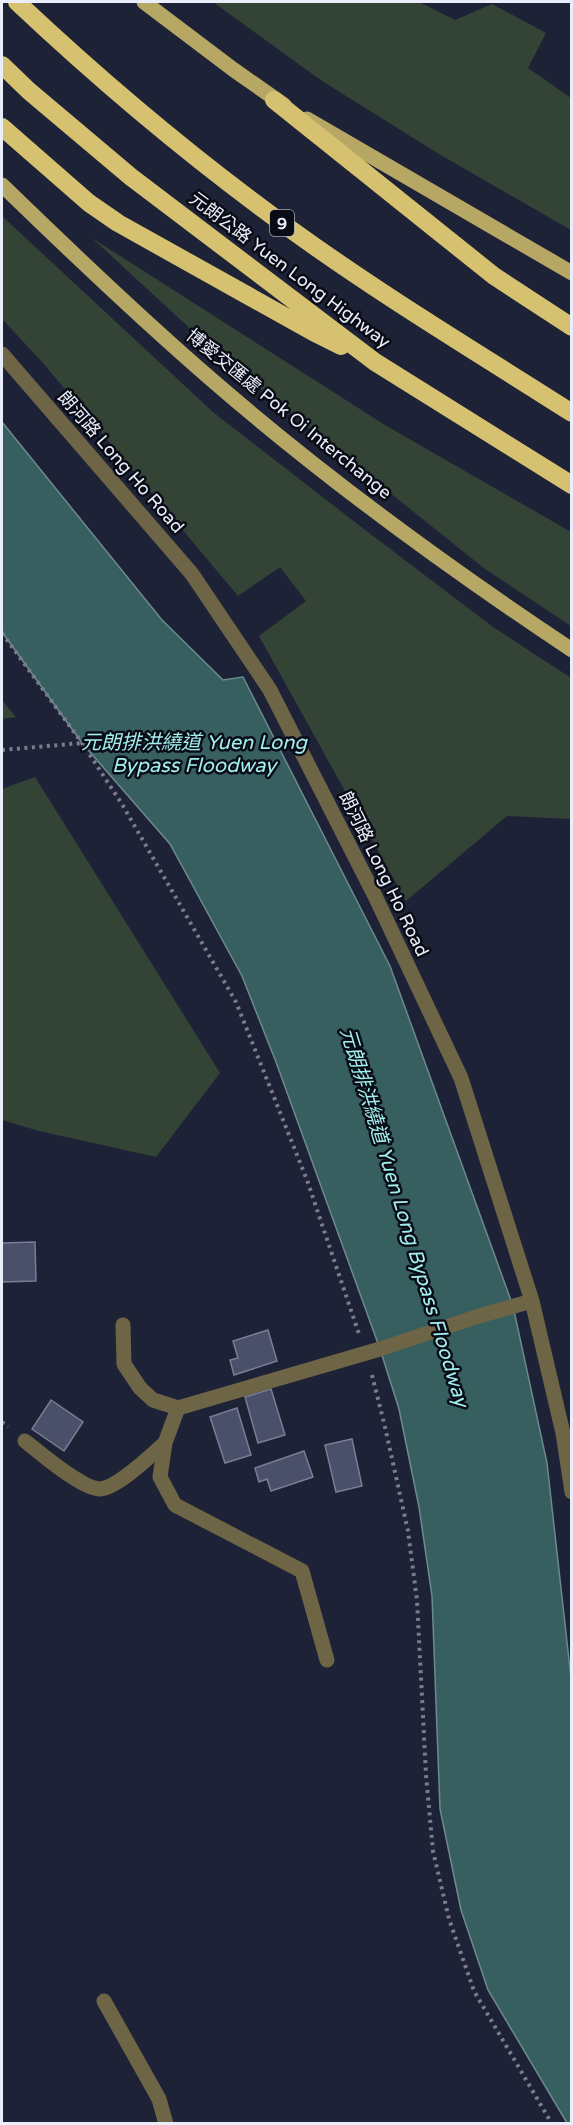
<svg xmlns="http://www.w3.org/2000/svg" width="573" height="2125" font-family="'Varela Round','Noto Sans TC',sans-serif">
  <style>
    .green { fill: #334437 }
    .water { fill: #375f60; stroke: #6d8a8e; stroke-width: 1.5 }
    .building { fill: #4a4f6a; stroke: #797e96; stroke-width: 1.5 }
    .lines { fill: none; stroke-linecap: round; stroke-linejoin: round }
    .path { stroke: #797d8e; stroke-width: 4; stroke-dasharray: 3 4.5; stroke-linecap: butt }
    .minor { stroke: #6d6546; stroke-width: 15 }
    .major { stroke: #b7a764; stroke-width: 15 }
    .highway { stroke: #d5c16f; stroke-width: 18 }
    .labels { text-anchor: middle; stroke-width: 5; stroke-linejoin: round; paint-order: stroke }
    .shield { fill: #0a0c15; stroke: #a7aab6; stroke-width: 1.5 }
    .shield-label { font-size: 16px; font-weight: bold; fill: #eaeefb }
    .street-label { font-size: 18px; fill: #eaeefb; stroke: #0a0c15 }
    .water-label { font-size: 20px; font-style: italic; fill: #a2eff0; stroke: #0a0c15 }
  </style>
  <rect width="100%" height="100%" fill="#1e2236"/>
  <path class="green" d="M213,2H419L455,20L492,4L546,33L528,68L571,98V230L439,154L322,81Z
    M2,216L214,413L360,526L493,627L571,678V819L507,816L406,901L259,636L306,601L280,567L238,596L43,363L2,319Z
    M92,238L385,425L571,532V626L485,569L223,359Z
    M2,700L16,717L2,719Z
    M35,777L220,1073L156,1157L39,1131L2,1120V789Z"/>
  <path class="water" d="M2,422L162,620L223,680L243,677L390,966L513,1306L547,1463L572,1687L571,2123H567L488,1990L461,1910L440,1809L432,1596L419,1507L399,1409L380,1349L276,1062L242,976L170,844L82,743L2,632Z"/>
  <path class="building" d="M35,1242L36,1281L2,1282V1243Z
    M268,1330L277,1361L234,1375L230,1360L238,1358L233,1341Z
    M271,1389L285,1435L258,1443L245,1397Z
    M51,1400L83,1422L64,1451L32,1429Z
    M237,1408L251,1455L225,1463L210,1417Z
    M352,1439L362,1486L336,1492L325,1445Z
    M304,1451L313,1477L271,1491L267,1479L259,1482L255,1468Z"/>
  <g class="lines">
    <path class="path" d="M2,633L82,743L122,804L236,1002L307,1180L359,1334
      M2,750L82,743
      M372,1375L385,1427L408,1531L417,1600L426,1775L433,1851L449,1919L474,1991L552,2124
      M2,1422L8,1427"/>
    <path class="minor" d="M2,354L192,574L270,690L375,896L461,1078L532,1301L563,1433L572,1492
      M123,1325L124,1364L140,1388L153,1400L178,1408
      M25,1441C40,1453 82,1489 100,1489C118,1488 151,1455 165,1443
      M327,1660L302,1571L175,1505L160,1477L165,1443L178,1408L380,1349L479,1316L532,1301
      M104,2001L159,2099L166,2124"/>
    <path class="major" d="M144,2L234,70L284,105
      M307,119L572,273
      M2,185C70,251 139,317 212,380C325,478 447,567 572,650"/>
    <path class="highway" d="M17,2C104,84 196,161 293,231C383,296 478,353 572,413
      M2,65L29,91L131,177L375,362L572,485
      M274,100L494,276L572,327
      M2,127L89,203L118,223L313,332L341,346"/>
  </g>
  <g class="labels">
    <rect class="shield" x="270" y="210" width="24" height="26" rx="4.5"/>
    <g class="shield-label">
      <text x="282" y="229">9</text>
    </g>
    <g class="street-label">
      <text transform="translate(290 270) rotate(37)" y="6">元朗公路 Yuen Long Highway</text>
      <text transform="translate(289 414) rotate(39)" y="6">博愛交匯處 Pok Oi Interchange</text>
      <text transform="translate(121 462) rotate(49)" y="6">朗河路 Long Ho Road</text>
      <text transform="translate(384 874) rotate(64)" y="6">朗河路 Long Ho Road</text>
    </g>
    <g class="water-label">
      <text x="194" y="749">元朗排洪繞道 Yuen Long<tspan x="194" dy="23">Bypass Floodway</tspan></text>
      <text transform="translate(405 1217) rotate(73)" y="7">元朗排洪繞道 Yuen Long Bypass Floodway</text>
    </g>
  </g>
  <rect width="573" height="2125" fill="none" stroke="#eaeefb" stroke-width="6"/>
</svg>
